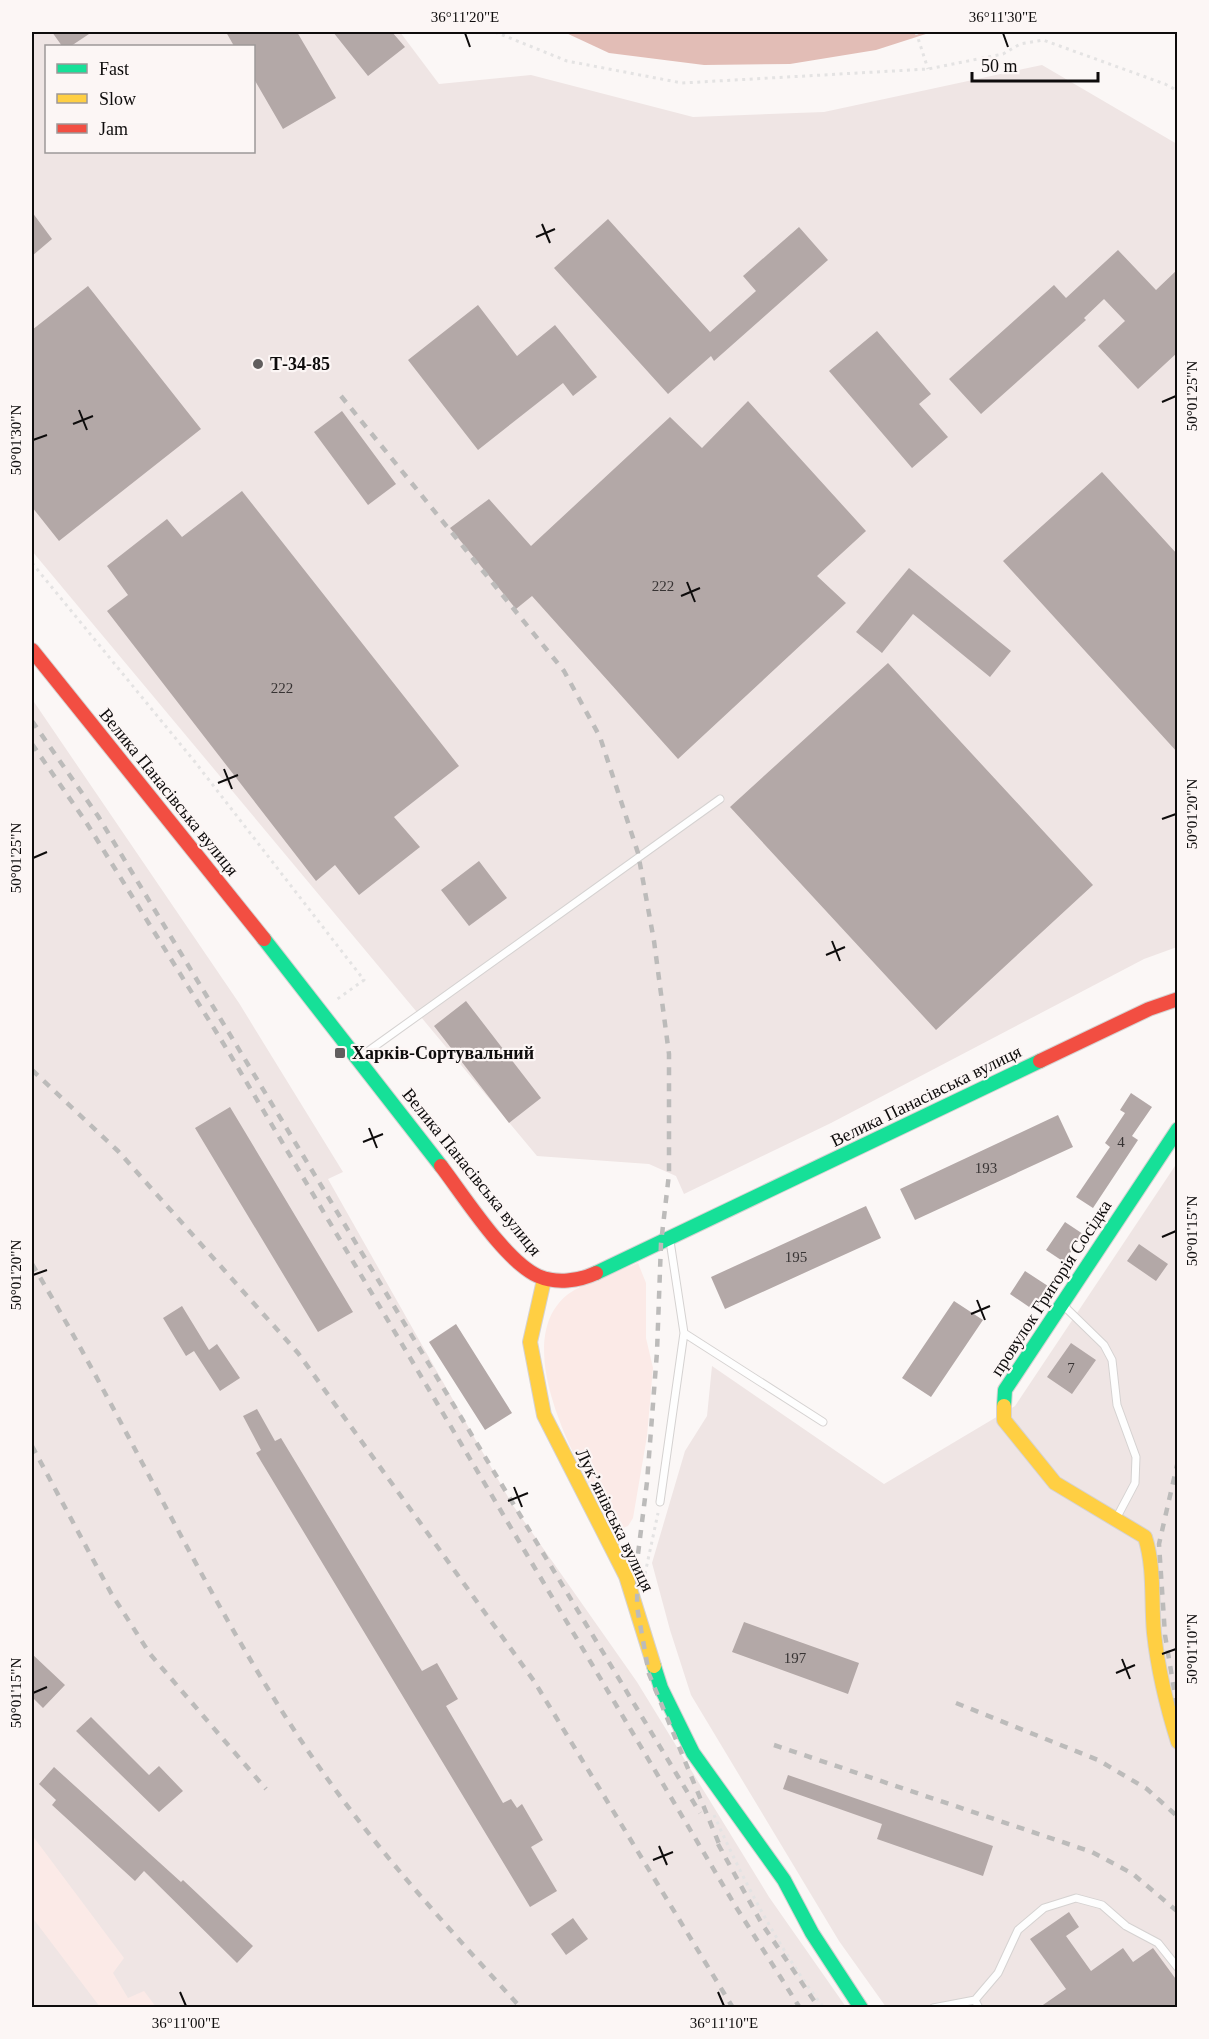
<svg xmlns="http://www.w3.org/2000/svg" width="1209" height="2039" font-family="Georgia,serif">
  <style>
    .built { fill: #efe5e4; fill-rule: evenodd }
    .green { fill: #fbeae7 }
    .water { fill: #e2bdb6 }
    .building { fill: #b3a8a7 }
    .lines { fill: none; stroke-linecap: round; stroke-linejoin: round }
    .lane-casing { stroke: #d5d2d1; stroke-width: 9 }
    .fast-casing { stroke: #d5d2d1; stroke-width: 16 }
    .slow-casing { stroke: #d5d2d1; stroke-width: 16 }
    .jam-casing { stroke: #d5d2d1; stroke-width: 16 }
    .path { stroke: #e4e3e3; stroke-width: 3; stroke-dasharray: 3 4.5; stroke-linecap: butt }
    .lane { stroke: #fefefe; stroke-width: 7 }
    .fast { stroke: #16e098; stroke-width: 14 }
    .slow { stroke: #ffcf43; stroke-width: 14 }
    .jam { stroke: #f24e42; stroke-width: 14 }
    .rail { stroke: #bcbbba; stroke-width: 4.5; stroke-dasharray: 8 8; stroke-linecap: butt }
    .ticks { fill: none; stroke: #0e0c0c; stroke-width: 2 }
    .poi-dot { fill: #615e5e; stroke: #fcf6f5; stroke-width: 2 }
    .labels { text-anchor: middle; stroke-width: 4.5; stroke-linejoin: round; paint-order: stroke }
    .number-label { font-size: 15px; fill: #373333 }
    .poi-label { font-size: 18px; font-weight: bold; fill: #0e0c0c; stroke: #fcf6f5; text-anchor: start }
    .street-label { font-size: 18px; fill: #0e0c0c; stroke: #fcf6f5 }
    .neatline { fill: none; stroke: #0e0c0c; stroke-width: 2 }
    .ticks-label { font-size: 15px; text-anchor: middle; fill: #0e0c0c }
  </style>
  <rect width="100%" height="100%" fill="#fbf7f6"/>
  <path class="built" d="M32,32H400L439,84L531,75L693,117L824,112L1042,65L1177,144V947L1144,959L831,1123L684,1194L676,1176L649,1164L537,1156L32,551ZM46,46H254V152H46Z
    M32,699L239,1003L343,1172L328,1179L512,1504L637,1682L769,1897L846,2007H32Z
    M1177,1163V2007H886L839,1941L691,1695L670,1630L652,1563L685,1451L707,1416L712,1366L884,1484L1015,1406Z"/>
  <path class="green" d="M638,1263L646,1283V1338L653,1368L647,1436L633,1518L628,1526L616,1531C585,1479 505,1346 567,1295C581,1284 619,1271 638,1263Z
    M32,1835L124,1958L113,1973L128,1998L144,1991L156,2007H100L32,1917Z"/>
  <path class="water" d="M564,32H932L876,50L790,64L704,65L609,53Z"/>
  <path class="building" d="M52,32H92L71,46H62Z
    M226,32H297L336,98L283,129L254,79V46H234Z
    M333,32H392L405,47L368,76Z
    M32,212L52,239L32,256Z
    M608,219L710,332L756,291L743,276L799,227L828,260L714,361L711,356L668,394L554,268Z
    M1118,250L1156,290L1178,269V352L1138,389L1098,346L1125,321L1104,299L1084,318L1086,320L981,414L949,379L1054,285L1066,298Z
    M88,286L201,429L59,541L32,507V330Z
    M478,305L517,356L555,325L597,377L573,396L563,383L478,450L408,360Z
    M877,331L931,394L919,404L948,437L912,468L829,371Z
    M748,401L866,531L817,576L846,603L678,759L532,596L516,609L450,528L489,499L531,546L670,417L702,448Z
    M342,411L396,484L368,505L314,432Z
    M1102,472L1178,555V753L1003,561Z
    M242,491L459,766L394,817L420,847L359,895L335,865L316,881L107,611L128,595L107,566L167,519L182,537Z
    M909,568L1011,651L990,677L913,614L882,653L856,632Z
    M888,663L1093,885L936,1030L730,807Z
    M479,861L507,898L469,926L441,890Z
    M466,1001L541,1098L509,1123L434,1026Z
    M1131,1093L1152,1107L1132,1136L1138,1140L1093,1208L1076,1197L1110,1147L1105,1143L1125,1113L1120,1110Z
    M230,1107L353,1312L318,1332L195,1128Z
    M1058,1115L1073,1147L915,1220L900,1189Z
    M866,1206L881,1238L725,1309L711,1277Z
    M1065,1222L1083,1234L1064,1262L1046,1250Z
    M1139,1244L1168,1264L1156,1281L1127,1261Z
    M1025,1271L1051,1288L1035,1311L1010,1294Z
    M954,1301L983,1320L931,1397L902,1378Z
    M182,1306L209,1350L217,1344L240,1378L220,1391L194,1351L186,1356L163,1318Z
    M456,1324L512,1413L485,1430L429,1342Z
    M1071,1343L1096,1360L1072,1394L1047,1377Z
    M257,1409L275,1441L281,1438L422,1671L437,1663L458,1699L446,1706L503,1803L511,1799L517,1808L522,1804L543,1840L531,1847L557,1891L530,1907L256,1453L261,1450L243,1416Z
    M744,1622L859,1663L848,1694L732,1652Z
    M32,1654L65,1685L43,1708L32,1697Z
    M91,1717L149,1775L159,1766L183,1791L159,1812L76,1731Z
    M54,1767L181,1882L183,1880L253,1946L237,1963L144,1871L135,1881L52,1805L56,1800L39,1784Z
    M788,1775L993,1846L983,1876L877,1839L882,1824L783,1789Z
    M1069,1912L1079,1927L1066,1936L1091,1971L1123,1948L1133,1962L1153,1948L1178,1982V2007H1040L1066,1989L1030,1939Z
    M573,1918L588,1939L566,1955L551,1934Z"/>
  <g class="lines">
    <g class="lane-casing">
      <path id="lane" d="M360,1057L720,799
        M670,1241L684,1333L823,1422
        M1064,1306L1104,1345L1112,1360L1117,1405L1136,1457L1135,1483L1117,1517
        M660,1502L684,1333
        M975,2000L998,1973L1018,1930L1044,1908L1076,1898L1102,1905L1126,1926L1158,1943L1178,1968
        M933,2008L975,2000L979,2008"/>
    </g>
    <g class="fast-casing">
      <path id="fast" d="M264,939L441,1166
        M596,1273L1040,1061
        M1004,1406L1005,1390L1178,1129
        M654,1666L661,1688L693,1753L784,1880L812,1933L861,2008"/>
    </g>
    <g class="slow-casing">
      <path id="slow" d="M544,1280L530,1342L544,1415L626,1576L654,1666
        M1004,1406V1420L1055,1483L1145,1537C1155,1569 1151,1601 1154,1633C1158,1670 1167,1707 1178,1742"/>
    </g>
    <g class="jam-casing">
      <path id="jam" d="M32,650L264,939
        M1040,1061L1149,1009L1178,999
        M441,1166C464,1196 505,1261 538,1276C556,1284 579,1281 596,1273"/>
    </g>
    <path class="path" d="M495,32L567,61L682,83L928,69L1003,54L1020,44L1043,40L1165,84L1178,91
      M916,32L928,69
      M32,563L195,762L364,980L336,1000
      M645,1574L658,1513
      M714,1815C742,1878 781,1953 824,2008"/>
    <use href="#lane" class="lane"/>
    <use href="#fast" class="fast"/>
    <use href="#slow" class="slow"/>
    <use href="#jam" class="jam"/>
    <path class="rail" d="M341,396L564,671L600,737L638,853L654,941L669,1054V1174L661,1243L657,1352L647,1482L638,1554L637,1607L649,1674L722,1851
      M32,721L98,816L700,1813
      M32,744L86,822L228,1051L736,1907L800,2008
      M32,1070L118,1151L298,1353L534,1681L733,2008
      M32,1264C131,1428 208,1607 317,1764C378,1852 450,1930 521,2008
      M32,1446L111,1593L150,1654L266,1789
      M1178,1461L1159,1544L1165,1635L1178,1713
      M956,1703L1098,1760L1147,1789L1178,1817
      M774,1745L1092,1852L1133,1874L1178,1912
      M718,1844L762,1924L819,2008"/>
  </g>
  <path class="ticks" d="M465,33L470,47M1003,33L1008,47M542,224L550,243M536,237L555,229M1162,402L1176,396M79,410L87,430M73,424L93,416M33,440L47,435M687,582L695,602M681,596L700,588M224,769L232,789M218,783L238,775M1162,819L1176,814M33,858L47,852M832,941L840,961M826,955L845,947M369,1128L377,1148M363,1142L383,1134M1162,1237L1176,1231M33,1275L47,1270M977,1300L985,1320M971,1314L990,1306M514,1487L522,1507M508,1501L528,1493M1162,1654L1176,1649M1122,1659L1130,1679M1116,1673L1135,1665M33,1693L47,1687M659,1846L667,1865M653,1860L673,1852M180,1992L186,2006M718,1992L724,2006"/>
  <g class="poi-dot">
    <circle cx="258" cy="364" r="6"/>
    <rect x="334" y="1047" width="12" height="12" rx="3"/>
  </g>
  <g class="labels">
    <g class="number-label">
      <text x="663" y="591">222</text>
      <text x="282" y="693">222</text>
      <text x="1121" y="1147">4</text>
      <text x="986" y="1173">193</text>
      <text x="796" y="1262">195</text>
      <text x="1071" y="1373">7</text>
      <text x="795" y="1663">197</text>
    </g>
    <g class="poi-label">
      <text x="270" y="370">Т-34-85</text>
      <text x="352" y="1059">Харків-Сортувальний</text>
    </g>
    <g class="street-label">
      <text transform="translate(169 792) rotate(51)" y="6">Велика Панасівська вулиця</text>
      <text transform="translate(926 1096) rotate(-26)" y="6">Велика Панасівська вулиця</text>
      <text transform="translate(472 1172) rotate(51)" y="6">Велика Панасівська вулиця</text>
      <text transform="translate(1051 1288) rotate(-57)" y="6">провулок Григорія Сосідка</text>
      <text transform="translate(615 1520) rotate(64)" y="6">Лук’янівська вулиця</text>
    </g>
  </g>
  <rect width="1209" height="2039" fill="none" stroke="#fcf6f5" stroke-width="66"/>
  <rect x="45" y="45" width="210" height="108" fill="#fcf6f5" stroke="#9d9898" stroke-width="1.5"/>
  <rect x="57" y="64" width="30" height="9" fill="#16e098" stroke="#9d9898" stroke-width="1.5"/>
  <text x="99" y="75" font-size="18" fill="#0e0c0c">Fast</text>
  <rect x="57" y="94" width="30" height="9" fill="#ffcf43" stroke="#9d9898" stroke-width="1.5"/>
  <text x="99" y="105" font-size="18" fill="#0e0c0c">Slow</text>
  <rect x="57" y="124" width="30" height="9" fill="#f24e42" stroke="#9d9898" stroke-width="1.5"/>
  <text x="99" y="135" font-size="18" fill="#0e0c0c">Jam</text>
  <path d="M972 72v9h126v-9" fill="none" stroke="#0e0c0c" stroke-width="3"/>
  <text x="981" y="72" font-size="18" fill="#0e0c0c" stroke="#fcf6f5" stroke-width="4.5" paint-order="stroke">50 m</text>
  <rect x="33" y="33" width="1143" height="1973" class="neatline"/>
  <g class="ticks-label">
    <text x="465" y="22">36°11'20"E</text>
    <text x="1003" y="22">36°11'30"E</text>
    <text transform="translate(1192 396) rotate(-90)" y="5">50°01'25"N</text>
    <text transform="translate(16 440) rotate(-90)" y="5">50°01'30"N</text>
    <text transform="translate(1192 814) rotate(-90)" y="5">50°01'20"N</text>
    <text transform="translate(16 858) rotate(-90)" y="5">50°01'25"N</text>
    <text transform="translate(1192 1231) rotate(-90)" y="5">50°01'15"N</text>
    <text transform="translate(16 1275) rotate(-90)" y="5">50°01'20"N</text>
    <text transform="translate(1192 1649) rotate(-90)" y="5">50°01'10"N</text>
    <text transform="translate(16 1693) rotate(-90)" y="5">50°01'15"N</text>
    <text x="186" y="2028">36°11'00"E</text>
    <text x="724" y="2028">36°11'10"E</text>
  </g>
</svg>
